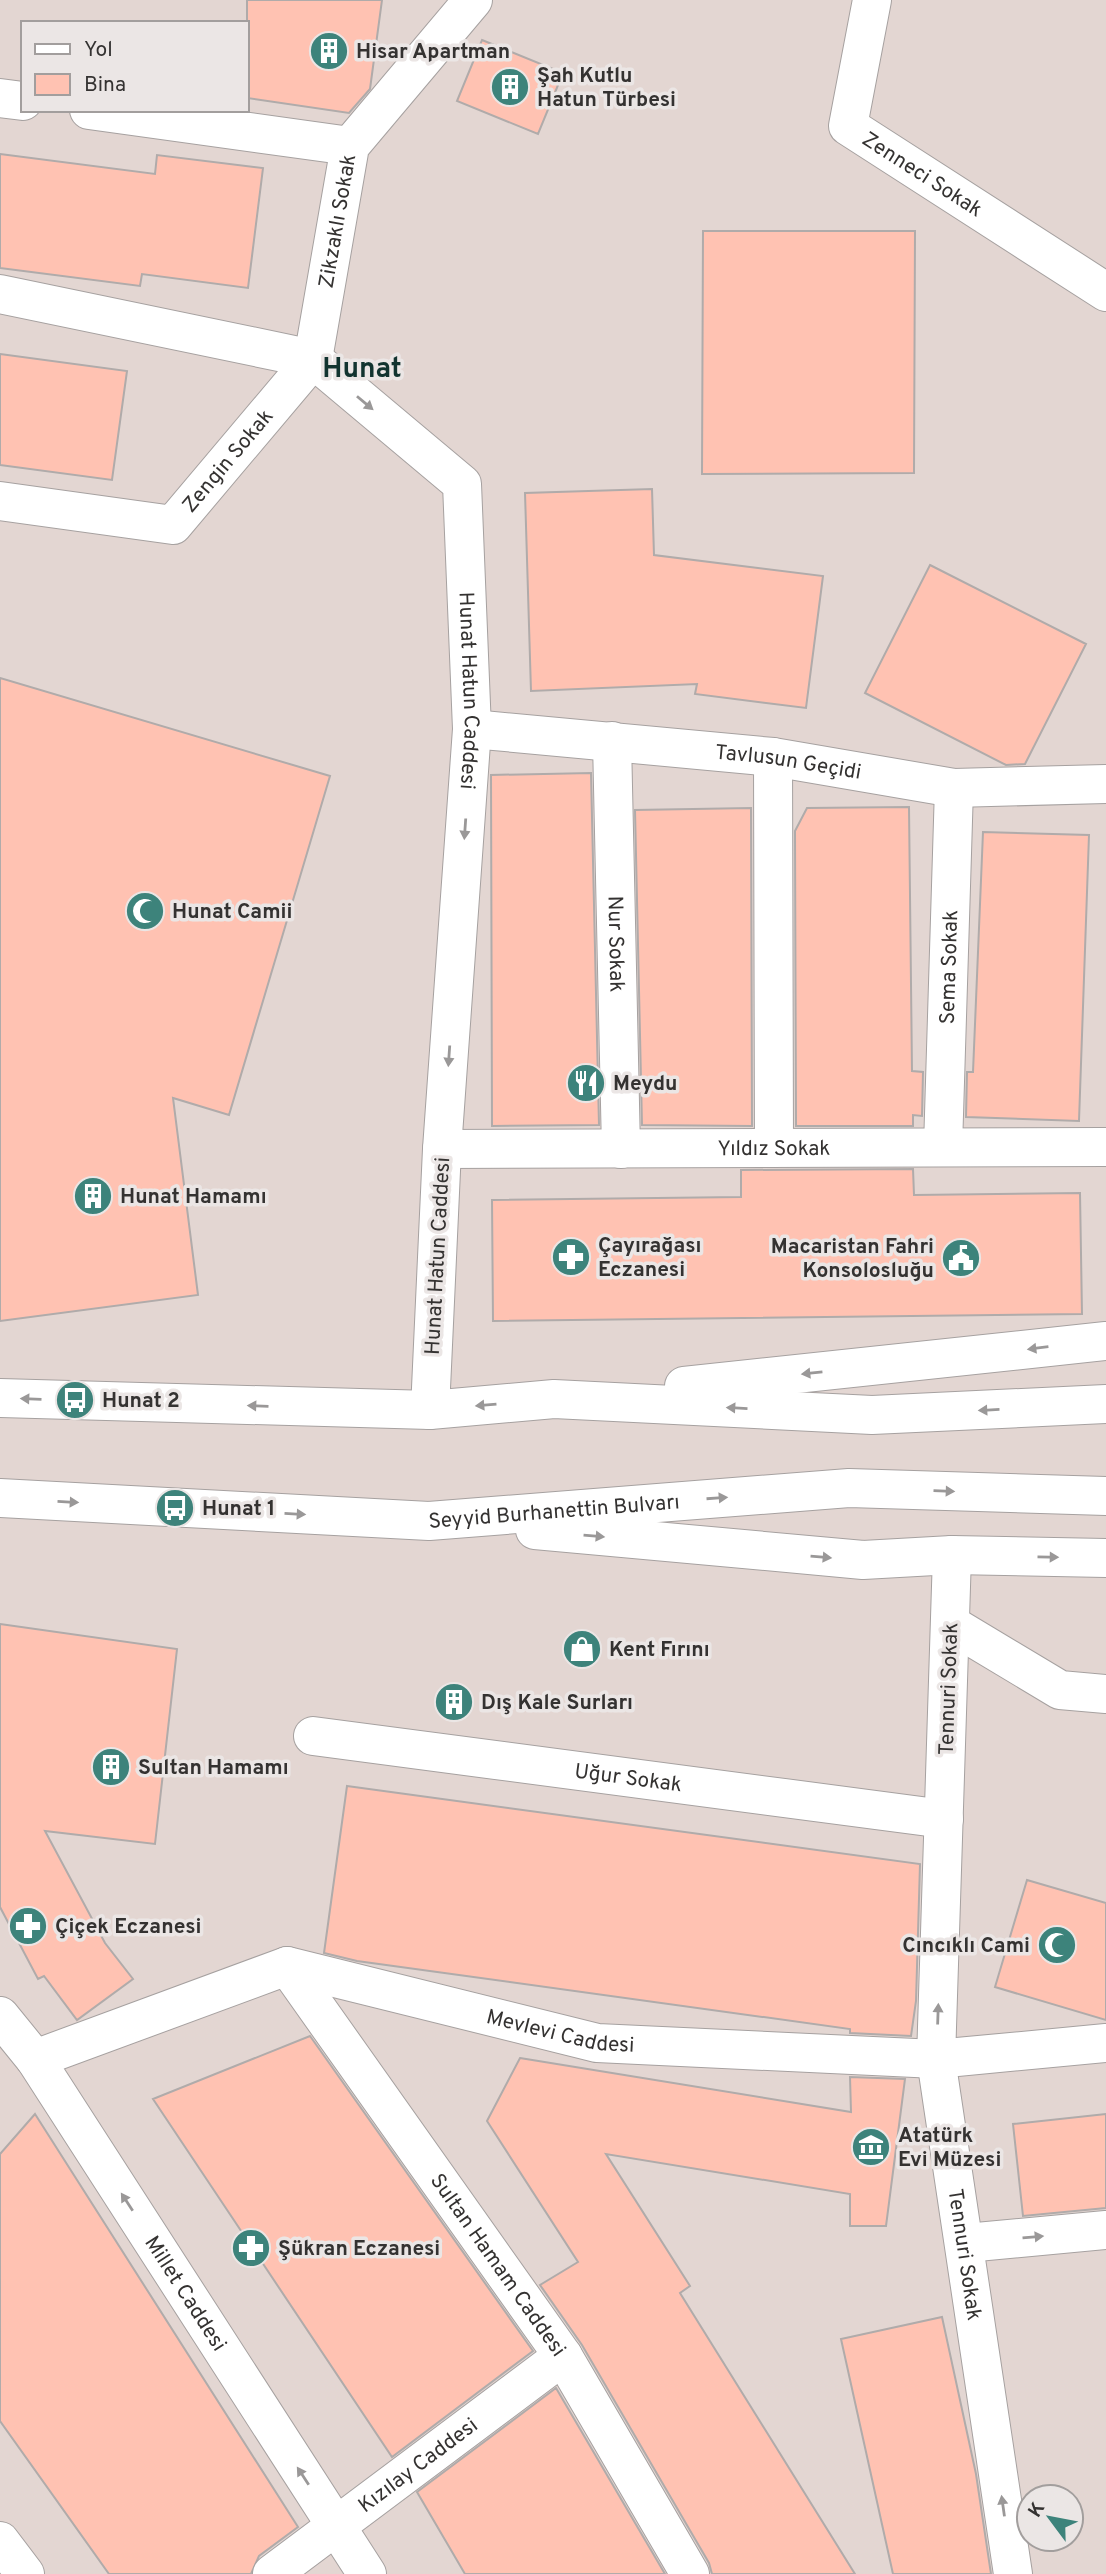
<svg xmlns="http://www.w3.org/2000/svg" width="1106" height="2574" font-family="Overpass,sans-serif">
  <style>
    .built { fill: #e3d6d2; fill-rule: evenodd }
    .building { fill: #ffc2b2; stroke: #b0abaa; stroke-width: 2 }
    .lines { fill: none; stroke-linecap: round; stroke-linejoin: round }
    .minor-casing { stroke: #a6a1a0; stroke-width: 40 }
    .primary-casing { stroke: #a6a1a0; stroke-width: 40 }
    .minor { stroke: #fff; stroke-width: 38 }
    .primary { stroke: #fff; stroke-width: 38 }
    .oneway { fill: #9a9898 }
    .labels { text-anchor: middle; stroke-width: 7; stroke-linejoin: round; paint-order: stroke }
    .poi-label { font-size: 21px; font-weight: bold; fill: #343231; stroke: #ebe6e5; text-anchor: start }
    .street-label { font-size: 21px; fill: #343231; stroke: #ebe6e5 }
    .district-label { font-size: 28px; font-weight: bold; fill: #123430; stroke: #ebe6e5 }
  </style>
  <rect width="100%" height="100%" fill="#ebe6e5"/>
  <path class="built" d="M0,0H1106V2574H0ZM23,23H247V110H23ZM1029,2497H1071V2539H1029Z"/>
  <path class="building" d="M247,0H382L370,89L349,113L247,98Z
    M482,40L563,73L538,134L457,101Z
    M0,154L155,174L157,155L263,168L248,288L142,274L140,286L0,268Z
    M703,231H915L914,473L702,474Z
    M0,354L127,371L112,480L0,465Z
    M652,489L654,555L823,576L806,708L695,694L697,684L531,691L525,493Z
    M930,565L1086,644L1025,764L1006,765L865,693Z
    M0,678L330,776L229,1115L173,1098L198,1295L0,1321Z
    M591,773L599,1125L492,1126L491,775Z
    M909,807L912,1071L923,1072L922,1116L913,1115V1126H796L795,831L807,808Z
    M751,808L752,1126L642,1125L635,810Z
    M983,832L1089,835L1079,1121L966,1117L967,1072H973Z
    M913,1169L914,1195L1080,1193L1082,1314L493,1321L492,1200L741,1197V1170Z
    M0,1624L177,1649L155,1844L45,1831L105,1943L133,1979L77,2020L44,1976L38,1979L0,1907Z
    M347,1786L920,1864L916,2001L911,2036L850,2033V2029L357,1961L324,1953Z
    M1027,1880L1106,1903V2020L995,1987Z
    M310,2036L533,2351L392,2457L153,2099Z
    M520,2058L851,2112L850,2077L905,2079L886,2226H850V2194L606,2154L690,2286L680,2293L855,2574H712L709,2563L582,2345L540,2285L578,2262L487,2121Z
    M35,2114L298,2527L259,2556L251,2574H109L0,2421V2154Z
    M1106,2114V2208L1023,2216L1013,2124Z
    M942,2317L976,2474L991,2574H893L841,2339Z
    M556,2388L665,2574H465L417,2492Z"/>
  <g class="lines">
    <g class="minor-casing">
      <g id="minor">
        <path id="s1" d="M872,0L848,126L1106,292"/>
        <path d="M0,98L23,101"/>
        <path d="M89,110L350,146"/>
        <path id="s2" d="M0,294L313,359L462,484L472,729L442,1149L430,1410"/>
        <path id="s3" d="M313,359L350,146L473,0"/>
        <path id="s4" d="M0,501L173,525L313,359"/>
        <path id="s5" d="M472,729L773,757L954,788L1106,784"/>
        <path id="s6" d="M612,741L621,1149"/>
        <path d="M773,757L774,1148"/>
        <path id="s7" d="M943,1147L954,788"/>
        <path id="s8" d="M442,1149L1106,1147"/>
        <path id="s9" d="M952,1555L936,2059L1013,2574"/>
        <path d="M950,1624L1060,1690L1106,1694"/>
        <path id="s10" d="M313,1736L944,1819"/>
        <path id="s11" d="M287,1966L563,2356L690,2574"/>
        <path id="s12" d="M0,2016L35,2059L367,2574"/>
        <path id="s13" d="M35,2059L287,1966L597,2043L936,2059L1106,2043"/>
        <path d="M966,2243L1106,2230"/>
        <path d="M0,2541L25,2574"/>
        <path id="s14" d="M272,2574L563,2356"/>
      </g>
    </g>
    <g class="primary-casing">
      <g id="primary">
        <path d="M684,1386L1106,1341"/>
        <path d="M0,1398L430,1410L554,1399L872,1415L1106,1404"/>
        <path id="s15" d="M0,1498L429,1521L849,1488L1106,1496"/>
        <path d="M535,1530L863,1560L952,1555L1106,1558"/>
      </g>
    </g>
    <use href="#minor" class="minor"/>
    <use href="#primary" class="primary"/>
  </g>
  <defs><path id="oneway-solid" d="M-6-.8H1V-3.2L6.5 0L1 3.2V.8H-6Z" transform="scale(1.75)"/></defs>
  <g class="oneway">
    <use href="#oneway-solid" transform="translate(365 403) rotate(40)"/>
    <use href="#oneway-solid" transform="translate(465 829) rotate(94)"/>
    <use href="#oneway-solid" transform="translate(449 1056) rotate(94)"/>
    <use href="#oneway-solid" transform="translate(1038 1348) rotate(173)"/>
    <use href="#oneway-solid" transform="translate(812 1373) rotate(174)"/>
    <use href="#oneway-solid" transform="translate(31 1399) rotate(-178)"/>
    <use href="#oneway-solid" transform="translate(486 1405) rotate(175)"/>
    <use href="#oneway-solid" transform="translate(258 1406) rotate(-178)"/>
    <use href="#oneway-solid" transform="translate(737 1408) rotate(-177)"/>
    <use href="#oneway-solid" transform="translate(989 1410) rotate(177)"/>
    <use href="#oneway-solid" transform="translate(944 1491) rotate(2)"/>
    <use href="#oneway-solid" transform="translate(717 1498) rotate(-4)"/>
    <use href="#oneway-solid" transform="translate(68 1502) rotate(3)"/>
    <use href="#oneway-solid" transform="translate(295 1514) rotate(3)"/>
    <use href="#oneway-solid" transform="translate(594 1536) rotate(5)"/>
    <use href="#oneway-solid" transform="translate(821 1557) rotate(5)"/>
    <use href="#oneway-solid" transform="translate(1048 1557) rotate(1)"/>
    <use href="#oneway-solid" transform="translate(938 2014) rotate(-88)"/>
    <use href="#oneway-solid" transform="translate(127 2202) rotate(-123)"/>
    <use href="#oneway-solid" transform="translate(1033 2237) rotate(-5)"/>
    <use href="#oneway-solid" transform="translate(303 2476) rotate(-123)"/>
    <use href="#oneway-solid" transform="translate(1003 2506) rotate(-98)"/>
  </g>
  <defs>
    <g id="building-disc" transform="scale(2.0125)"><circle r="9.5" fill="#3d837b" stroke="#ebe6e5"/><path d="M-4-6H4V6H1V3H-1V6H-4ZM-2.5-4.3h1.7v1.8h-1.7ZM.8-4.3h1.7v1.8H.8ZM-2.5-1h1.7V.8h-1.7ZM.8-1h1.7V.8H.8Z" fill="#fff"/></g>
    <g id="mosque-disc" transform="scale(2.0125)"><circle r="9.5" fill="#3d837b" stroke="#ebe6e5"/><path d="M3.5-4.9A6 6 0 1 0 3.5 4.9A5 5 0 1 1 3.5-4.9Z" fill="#fff"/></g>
    <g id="restaurant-disc" transform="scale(2.0125)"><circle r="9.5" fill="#3d837b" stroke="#ebe6e5"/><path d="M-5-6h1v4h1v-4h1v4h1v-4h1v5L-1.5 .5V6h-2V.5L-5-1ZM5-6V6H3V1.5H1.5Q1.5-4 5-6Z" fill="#fff"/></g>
    <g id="pharmacy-disc" transform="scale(2.0125)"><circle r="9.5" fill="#3d837b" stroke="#ebe6e5"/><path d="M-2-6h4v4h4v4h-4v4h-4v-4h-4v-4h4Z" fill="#fff"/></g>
    <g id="civic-disc" transform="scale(2.0125)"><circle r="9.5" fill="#3d837b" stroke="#ebe6e5"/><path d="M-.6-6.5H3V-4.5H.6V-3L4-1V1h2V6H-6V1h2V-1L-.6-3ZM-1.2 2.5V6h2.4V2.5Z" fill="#fff"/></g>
    <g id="bus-disc" transform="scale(2.0125)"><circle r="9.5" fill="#3d837b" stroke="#ebe6e5"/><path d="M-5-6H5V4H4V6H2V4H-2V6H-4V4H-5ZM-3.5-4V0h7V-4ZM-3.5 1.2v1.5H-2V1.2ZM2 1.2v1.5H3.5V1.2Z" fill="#fff"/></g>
    <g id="shop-disc" transform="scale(2.0125)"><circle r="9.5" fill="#3d837b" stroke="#ebe6e5"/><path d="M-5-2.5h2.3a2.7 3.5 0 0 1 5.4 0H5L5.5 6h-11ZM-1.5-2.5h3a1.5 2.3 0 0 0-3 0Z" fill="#fff"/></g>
    <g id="museum-disc" transform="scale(2.0125)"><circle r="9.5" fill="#3d837b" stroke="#ebe6e5"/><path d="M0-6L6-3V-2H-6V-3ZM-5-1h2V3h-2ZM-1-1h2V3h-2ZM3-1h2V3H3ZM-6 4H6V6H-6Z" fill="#fff"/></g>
  </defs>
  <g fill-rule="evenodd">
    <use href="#building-disc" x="329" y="51"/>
    <use href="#building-disc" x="510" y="87"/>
    <use href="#mosque-disc" x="145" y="911"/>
    <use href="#restaurant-disc" x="586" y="1083"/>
    <use href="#building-disc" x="93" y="1196"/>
    <use href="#pharmacy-disc" x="571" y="1257"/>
    <use href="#civic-disc" x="961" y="1258"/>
    <use href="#bus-disc" x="75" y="1400"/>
    <use href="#bus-disc" x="175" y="1508"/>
    <use href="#shop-disc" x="582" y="1649"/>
    <use href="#building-disc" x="454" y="1702"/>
    <use href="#building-disc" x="111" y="1767"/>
    <use href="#pharmacy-disc" x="28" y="1926"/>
    <use href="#mosque-disc" x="1057" y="1945"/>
    <use href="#museum-disc" x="871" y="2147"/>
    <use href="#pharmacy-disc" x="251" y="2248"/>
  </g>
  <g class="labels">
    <g class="poi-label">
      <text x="356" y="58">Hisar Apartman</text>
      <text x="537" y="82">Şah Kutlu<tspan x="537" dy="24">Hatun Türbesi</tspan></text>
      <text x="172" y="918">Hunat Camii</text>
      <text x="613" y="1090">Meydu</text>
      <text x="120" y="1203">Hunat Hamamı</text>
      <text x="598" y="1252">Çayırağası<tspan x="598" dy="24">Eczanesi</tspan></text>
      <text x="934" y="1253" text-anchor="end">Macaristan Fahri<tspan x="934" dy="24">Konsolosluğu</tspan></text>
      <text x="102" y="1407">Hunat 2</text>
      <text x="202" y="1515">Hunat 1</text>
      <text x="609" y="1656">Kent Fırını</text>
      <text x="481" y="1709">Dış Kale Surları</text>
      <text x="138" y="1774">Sultan Hamamı</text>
      <text x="55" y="1933">Çiçek Eczanesi</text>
      <text x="1030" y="1952" text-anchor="end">Cıncıklı Cami</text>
      <text x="898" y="2142">Atatürk<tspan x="898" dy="24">Evi Müzesi</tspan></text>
      <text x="278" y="2255">Şükran Eczanesi</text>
    </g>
    <g class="street-label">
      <text dy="7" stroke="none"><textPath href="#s1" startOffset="217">Zenneci Sokak</textPath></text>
      <text dy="7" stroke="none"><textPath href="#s3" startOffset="140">Zikzaklı Sokak</textPath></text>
      <text dy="7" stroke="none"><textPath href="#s4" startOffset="259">Zengin Sokak</textPath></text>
      <text dy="7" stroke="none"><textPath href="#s2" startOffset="721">Hunat Hatun Caddesi</textPath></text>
      <text dy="7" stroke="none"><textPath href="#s5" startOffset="318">Tavlusun Geçidi</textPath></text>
      <text dy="7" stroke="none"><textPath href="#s6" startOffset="203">Nur Sokak</textPath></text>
      <text dy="7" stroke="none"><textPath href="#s7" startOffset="180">Sema Sokak</textPath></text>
      <text dy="7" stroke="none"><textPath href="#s8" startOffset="332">Yıldız Sokak</textPath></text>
      <text transform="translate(437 1256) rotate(-87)" y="7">Hunat Hatun Caddesi</text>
      <text dy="7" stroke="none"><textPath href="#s15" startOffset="555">Seyyid Burhanettin Bulvarı</textPath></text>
      <text transform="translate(948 1689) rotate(-88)" y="7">Tennuri Sokak</text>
      <text dy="7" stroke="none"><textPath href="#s10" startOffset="318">Uğur Sokak</textPath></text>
      <text dy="7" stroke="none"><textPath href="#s13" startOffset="550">Mevlevi Caddesi</textPath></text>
      <text dy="7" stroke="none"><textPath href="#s9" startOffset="702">Tennuri Sokak</textPath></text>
      <text dy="7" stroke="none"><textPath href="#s11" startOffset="366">Sultan Hamam Caddesi</textPath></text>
      <text dy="7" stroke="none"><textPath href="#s12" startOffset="334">Millet Caddesi</textPath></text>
      <text dy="7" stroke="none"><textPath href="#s14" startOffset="182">Kızılay Caddesi</textPath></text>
    </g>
    <g class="district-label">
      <text x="362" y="377">Hunat</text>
    </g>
  </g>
  <rect x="21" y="21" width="228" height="91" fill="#ebe6e5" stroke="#a29e9d" stroke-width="2"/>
  <rect x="35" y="44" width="35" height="10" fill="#ffffff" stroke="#a29e9d" stroke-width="2"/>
  <text x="84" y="56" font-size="21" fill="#343231">Yol</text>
  <rect x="35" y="74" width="35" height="21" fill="#ffc2b2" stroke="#a29e9d" stroke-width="2"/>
  <text x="84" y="91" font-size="21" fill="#343231">Bina</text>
  <g transform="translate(1050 2518) rotate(302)"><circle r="33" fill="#ebe6e5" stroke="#a29e9d" stroke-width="2"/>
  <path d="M0-5L12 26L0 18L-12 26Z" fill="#3d837b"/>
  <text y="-10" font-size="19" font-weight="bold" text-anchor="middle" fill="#343231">K</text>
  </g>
</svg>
